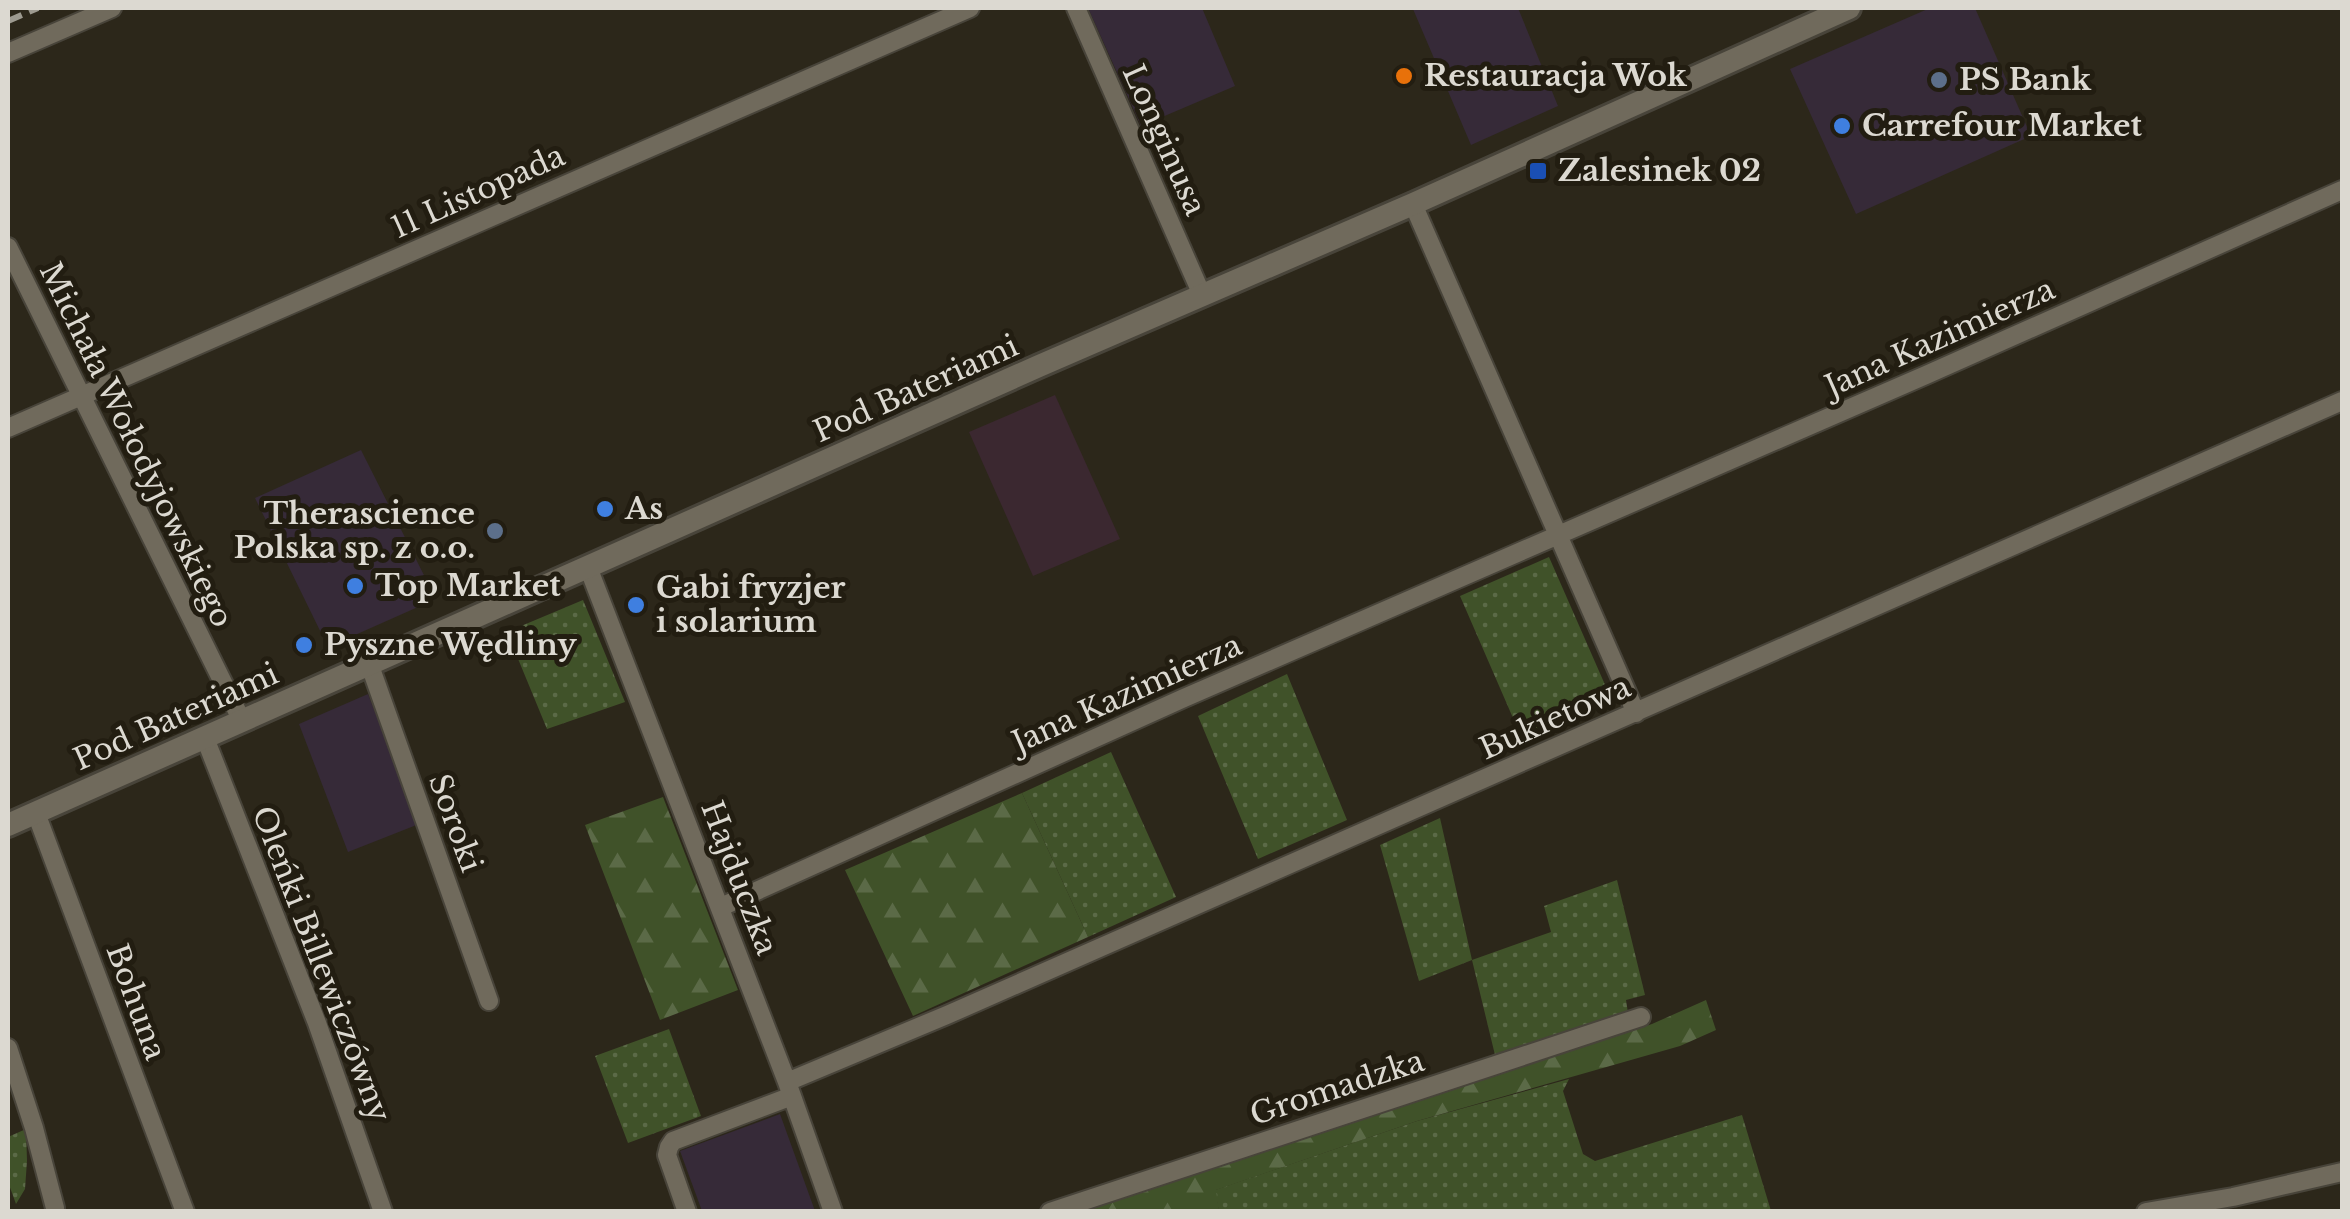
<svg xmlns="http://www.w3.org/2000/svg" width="2350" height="1219" font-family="'Libre Baskerville',serif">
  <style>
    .commercial { fill: #362a38 }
    .education { fill: #3b2830 }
    .grass { fill: url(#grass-dots) }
    .forest { fill: url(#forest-firs) }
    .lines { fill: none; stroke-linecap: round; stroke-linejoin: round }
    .minor-casing { stroke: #48443a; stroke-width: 22 }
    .tertiary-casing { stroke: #48443a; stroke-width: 28 }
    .minor { stroke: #706a5c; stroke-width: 18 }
    .tertiary { stroke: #706a5c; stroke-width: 22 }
    .rail { stroke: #9d9a90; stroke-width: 6; stroke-dasharray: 15 8; stroke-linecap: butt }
    .food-dot { fill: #e8710a; stroke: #221d11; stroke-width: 4 }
    .service-dot { fill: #5c6f8a; stroke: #221d11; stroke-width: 4 }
    .shop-dot { fill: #3f7fe0; stroke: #221d11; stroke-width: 4 }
    .transit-dot { fill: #1a4fb4; stroke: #221d11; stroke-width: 4 }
    .labels { text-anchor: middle; stroke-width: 10; stroke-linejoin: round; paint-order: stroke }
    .poi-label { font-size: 30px; font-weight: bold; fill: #dcd9d1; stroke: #221d11; text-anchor: start }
    .street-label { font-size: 30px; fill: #dcd9d1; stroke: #221d11 }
  </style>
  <defs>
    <pattern id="grass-dots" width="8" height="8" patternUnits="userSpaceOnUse" patternTransform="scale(2.5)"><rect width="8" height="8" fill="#405229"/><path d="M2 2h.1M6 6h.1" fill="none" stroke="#5b6a47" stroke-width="1.8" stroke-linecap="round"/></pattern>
    <pattern id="forest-firs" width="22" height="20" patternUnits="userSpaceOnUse" patternTransform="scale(2.5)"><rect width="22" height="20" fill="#405229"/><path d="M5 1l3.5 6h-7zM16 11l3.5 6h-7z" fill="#5b6a47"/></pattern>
  </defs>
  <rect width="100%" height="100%" fill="#2c271a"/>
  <path class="commercial" d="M1088,8H1202L1235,86L1141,126Z
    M1417,8H1518L1558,106L1471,145L1413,9Z
    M1930,8H1975L2031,136L1856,214L1790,69Z
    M361,450L436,599L328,647L255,498Z
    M368,694L419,824L348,852L299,724Z
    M780,1114L815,1211H702L680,1151Z"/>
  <path class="education" d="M1055,395L1120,539L1033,576L969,432Z"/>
  <path class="grass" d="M1549,557L1613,703L1523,741L1460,596Z
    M583,600L625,702L547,729L507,632Z
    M1287,674L1347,820L1258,859L1198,716Z
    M1111,752L1176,897L1088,937L1022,793Z
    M1440,818L1472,960L1551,932L1544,906L1617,880L1645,995L1626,1000L1628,1013L1495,1055L1472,960L1419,981L1380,845Z
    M669,1029L701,1116L628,1143L595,1056Z
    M1569,1079L1563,1091L1583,1154L1595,1161L1742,1115L1771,1211L1219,1212L1215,1190L1417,1121Z
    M26,1129L27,1161L25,1189L16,1204L8,1182V1137Z"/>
  <path class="forest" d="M1022,793L1088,937L913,1016L845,870Z
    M663,797L738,990L660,1020L585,825Z
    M1706,1000L1716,1030L1680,1046L1417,1121L1216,1190L1219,1211L1078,1212L1652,1024Z"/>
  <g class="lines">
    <g class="minor-casing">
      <path id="minor" d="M1076,8L1202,295
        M8,53L112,8
        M1413,204L1636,713
        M8,247L242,721
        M8,428L970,8
        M588,567L787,1082L833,1212
        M369,663L489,1001
        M205,738L317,1023L383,1212
        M36,813L185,1212
        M721,907L1184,698L1926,375L2342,190
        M8,1048L34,1128L55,1208
        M787,1082L947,1015L2342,401
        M687,1212L667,1155L669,1147L673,1141L792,1096
        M1050,1212L1641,1017
        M2146,1212L2233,1197L2342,1172"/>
    </g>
    <g class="tertiary-casing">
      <path id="tertiary" d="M8,825L1039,366L1413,204L1849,8"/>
    </g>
    <use href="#minor" class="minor"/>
    <use href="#tertiary" class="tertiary"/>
    <path class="rail" d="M8,21L38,8"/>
  </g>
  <circle class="food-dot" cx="1404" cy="76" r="10"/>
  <g class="service-dot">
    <circle cx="1939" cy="80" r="10"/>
    <circle cx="495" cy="531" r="10"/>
  </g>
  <g class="shop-dot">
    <circle cx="1842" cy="126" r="10"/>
    <circle cx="605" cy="509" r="10"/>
    <circle cx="355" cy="586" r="10"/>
    <circle cx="636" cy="605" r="10"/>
    <circle cx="304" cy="645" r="10"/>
  </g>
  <rect class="transit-dot" x="1528" y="161" width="20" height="20" rx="5"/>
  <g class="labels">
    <g class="poi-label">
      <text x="1424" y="86">Restauracja Wok</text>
      <text x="1959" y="90">PS Bank</text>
      <text x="1862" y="136">Carrefour Market</text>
      <text x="1558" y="181">Zalesinek 02</text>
      <text x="625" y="519">As</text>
      <text x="475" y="524" text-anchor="end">Therascience<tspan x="475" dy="34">Polska sp. z o.o.</tspan></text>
      <text x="375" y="596">Top Market</text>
      <text x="656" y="598">Gabi fryzjer<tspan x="656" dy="34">i solarium</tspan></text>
      <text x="324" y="655">Pyszne Wędliny</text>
    </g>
    <g class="street-label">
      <text transform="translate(1164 140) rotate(66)" y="10">Longinusa</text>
      <text transform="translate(478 192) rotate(-24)" y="10">11 Listopada</text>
      <text transform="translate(1940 338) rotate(-24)" y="10">Jana Kazimierza</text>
      <text transform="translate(916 389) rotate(-24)" y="10">Pod Bateriami</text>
      <text transform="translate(136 445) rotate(64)" y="10">Michała Wołodyjowskiego</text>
      <text transform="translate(1127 694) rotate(-24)" y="10">Jana Kazimierza</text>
      <text transform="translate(176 717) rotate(-24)" y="10">Pod Bateriami</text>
      <text transform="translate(1555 718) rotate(-24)" y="10">Bukietowa</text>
      <text transform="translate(455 823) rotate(70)" y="10">Soroki</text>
      <text transform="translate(739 878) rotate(69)" y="10">Hajduczka</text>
      <text transform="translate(321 964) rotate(69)" y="10">Oleńki Billewiczówny</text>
      <text transform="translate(136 1002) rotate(70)" y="10">Bohuna</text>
      <text transform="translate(1337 1088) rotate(-18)" y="10">Gromadzka</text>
    </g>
  </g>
  <rect width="2350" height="1219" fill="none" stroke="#dcd9d1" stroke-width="20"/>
</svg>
